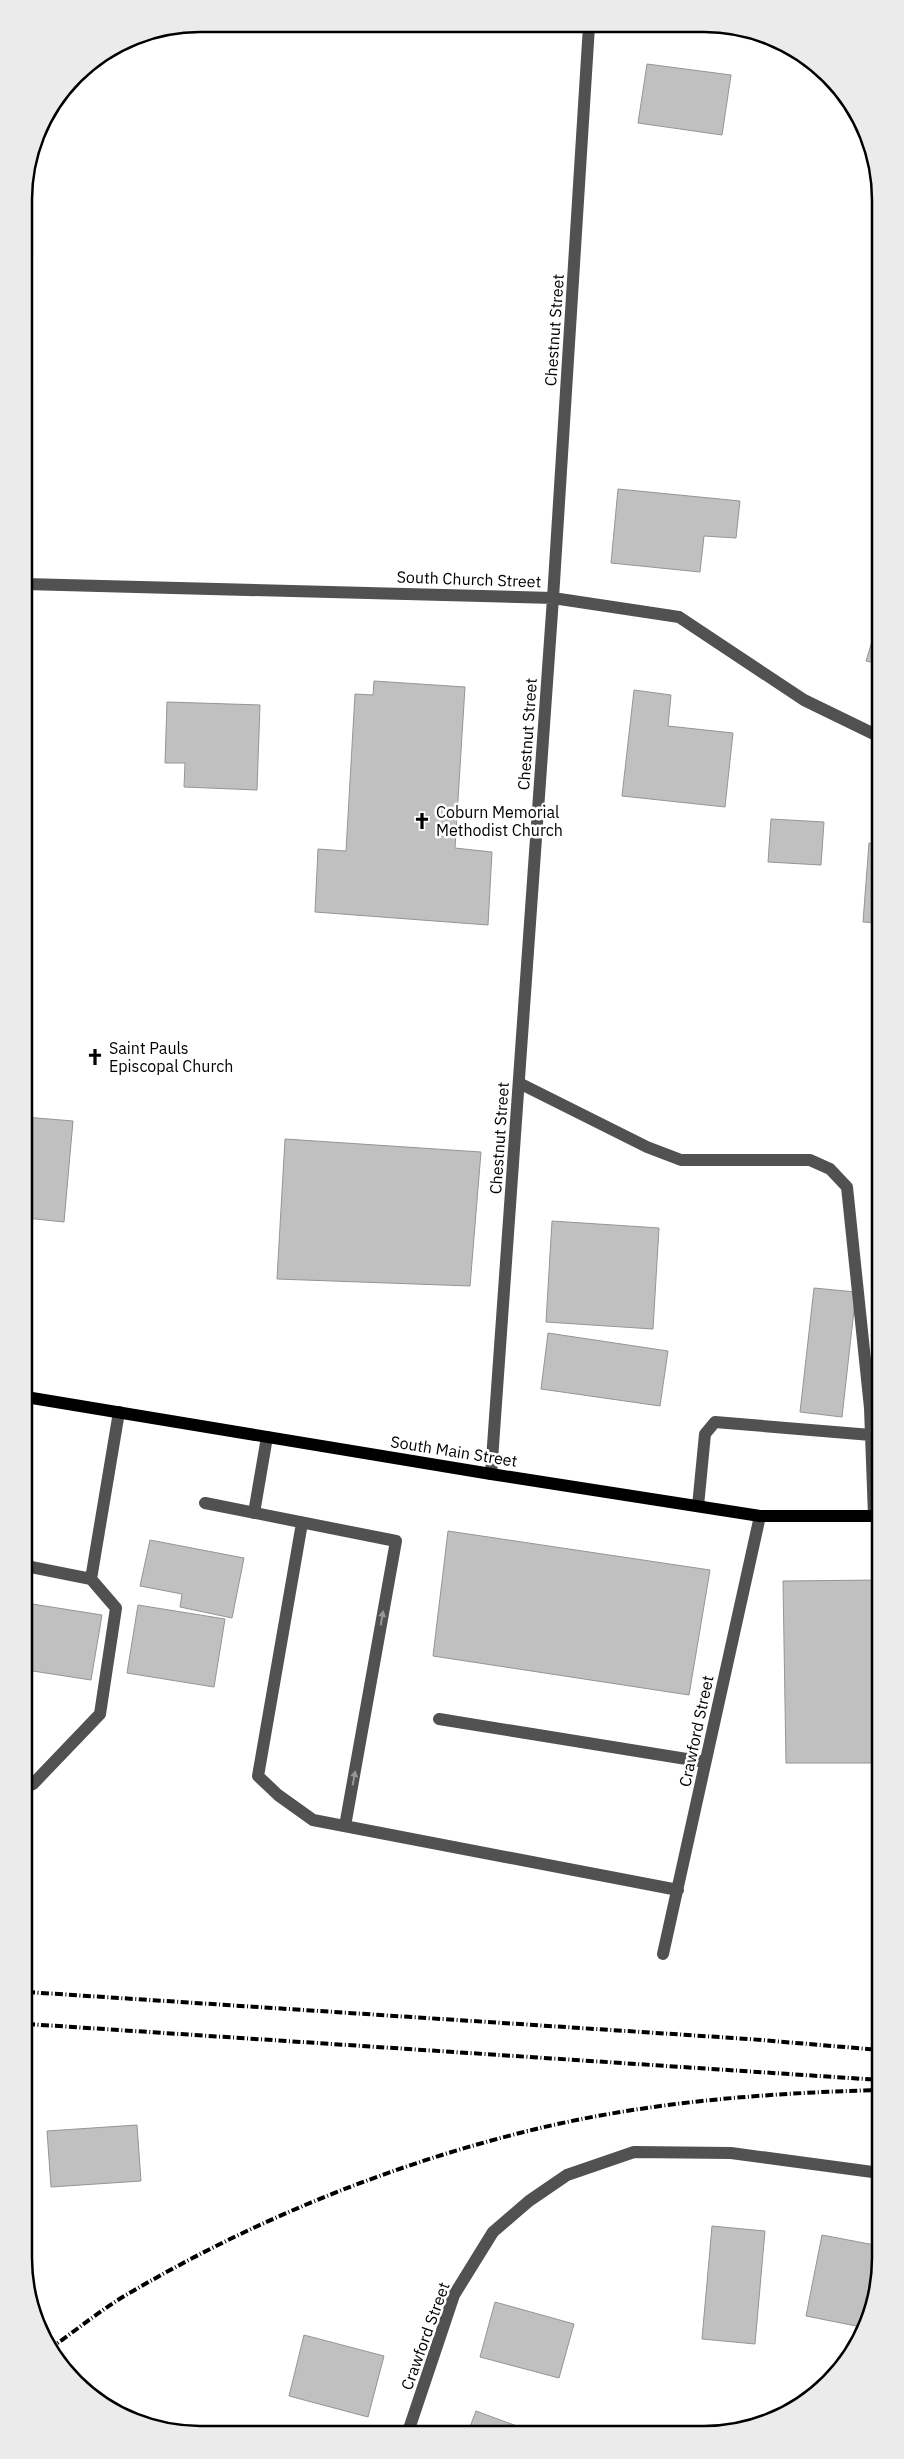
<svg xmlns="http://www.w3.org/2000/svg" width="904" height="2459" font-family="'IBM Plex Sans',sans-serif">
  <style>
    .building { fill: #c0c0c0; stroke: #959595 }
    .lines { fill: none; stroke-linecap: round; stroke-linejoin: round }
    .minor { stroke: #515151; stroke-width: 12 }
    .major { stroke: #000; stroke-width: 12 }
    .rail { stroke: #000; stroke-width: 4; stroke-dasharray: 8 2.5 1 2.5; stroke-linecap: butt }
    .oneway { fill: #979797 }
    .labels { text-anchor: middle; stroke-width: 5; stroke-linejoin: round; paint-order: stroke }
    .street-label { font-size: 16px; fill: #000; stroke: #fff }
    .poi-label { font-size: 16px; fill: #000; stroke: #fff; text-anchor: start }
    .rim { fill: none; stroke: #000; stroke-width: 2.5 }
  </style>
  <rect width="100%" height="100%" fill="#fff"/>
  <path class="building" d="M647,64L731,75L722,135L638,123Z
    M618,489L740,501L736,538L704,536L700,572L611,563Z
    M877,625L878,664L866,661Z
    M374,681L465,687L455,848L492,852L488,925L315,912L318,849L346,851L355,694L373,695Z
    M634,690L671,695L668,726L733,733L725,807L622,796Z
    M167,702L260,705L257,790L184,787L185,763H165Z
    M771,819L824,822L821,865L768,862Z
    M869,843L878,844V923L863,922Z
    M25,1117L73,1121L64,1222L26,1218Z
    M285,1139L481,1152L470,1286L277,1279Z
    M552,1221L659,1228L653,1329L546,1322Z
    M814,1288L856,1292L842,1417L800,1412Z
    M548,1333L668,1351L660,1406L541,1389Z
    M448,1531L710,1570L689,1695L433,1656Z
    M150,1540L244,1558L232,1618L180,1607L182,1594L140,1586Z
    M879,1580V1690H872V1763H786L783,1581Z
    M26,1603L102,1615L91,1680L26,1670Z
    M138,1605L225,1619L214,1687L127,1673Z
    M137,2125L141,2181L51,2187L47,2131Z
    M712,2226L765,2231L755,2344L702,2339Z
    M822,2235L880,2246V2270L866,2328L806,2316Z
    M495,2302L574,2324L559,2378L480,2357Z
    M304,2335L384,2356L368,2417L289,2396Z
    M476,2411L533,2432H468Z"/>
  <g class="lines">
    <path class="minor" d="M25,584L553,598L679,617L804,700L878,736
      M519,1083L647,1147L681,1160H810L830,1169L847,1187L870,1408L874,1516
      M491,1474L553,598L589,26
      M205,1503L396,1541L345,1826
      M698,1506L705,1434L715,1422L871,1435
      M254,1513L267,1437
      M302,1523L258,1776L278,1795L313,1820L678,1890
      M26,1566L91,1579L119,1412
      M439,1719L705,1762
      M26,1787L33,1784L100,1714L116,1608L91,1579
      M663,1954L760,1516
      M408,2432L454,2295L493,2232L529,2201L567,2175L634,2152L731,2153L880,2173"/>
    <path class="major" d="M26,1397L491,1474L760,1516H879"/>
    <path class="rail" d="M27,1992L749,2039L880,2050
      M27,2024L880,2080
      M49,2349C77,2330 104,2307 133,2291C258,2218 395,2163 536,2129C648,2102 765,2093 880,2090"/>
  </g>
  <defs><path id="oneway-solid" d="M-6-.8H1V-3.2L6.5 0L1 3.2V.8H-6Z" transform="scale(1.25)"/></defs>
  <g class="oneway">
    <use href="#oneway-solid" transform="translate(382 1618) rotate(-80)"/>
    <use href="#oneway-solid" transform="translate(354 1778) rotate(-80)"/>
  </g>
  <defs>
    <g id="church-bare" transform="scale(1.35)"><path d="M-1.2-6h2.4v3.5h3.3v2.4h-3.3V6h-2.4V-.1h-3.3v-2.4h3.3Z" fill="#000" stroke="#fff" stroke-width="2.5" paint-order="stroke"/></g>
  </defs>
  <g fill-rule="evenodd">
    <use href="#church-bare" x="422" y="821"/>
    <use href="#church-bare" x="95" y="1057"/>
  </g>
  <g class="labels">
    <g class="street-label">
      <text transform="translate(554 330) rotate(-86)" y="6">Chestnut Street</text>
      <text transform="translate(469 579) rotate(2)" y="6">South Church Street</text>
      <text transform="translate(527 734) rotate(-86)" y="6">Chestnut Street</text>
      <text transform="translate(499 1138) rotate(-86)" y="6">Chestnut Street</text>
      <text transform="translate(454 1451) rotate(9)" y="6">South Main Street</text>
      <text transform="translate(696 1731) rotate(-78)" y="6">Crawford Street</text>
      <text transform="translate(425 2336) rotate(-70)" y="6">Crawford Street</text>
    </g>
    <g class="poi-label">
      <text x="436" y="818">Coburn Memorial<tspan x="436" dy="18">Methodist Church</tspan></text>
      <text x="109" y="1054">Saint Pauls<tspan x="109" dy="18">Episcopal Church</tspan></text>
    </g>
  </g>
  <path d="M0 0H904V2459H0ZM200 32H704A168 168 0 0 1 872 200V2258A168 168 0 0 1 704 2426H200A168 168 0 0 1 32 2258V200A168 168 0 0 1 200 32Z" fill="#ebebeb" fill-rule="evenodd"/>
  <path class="rim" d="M200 32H704A168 168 0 0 1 872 200V2258A168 168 0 0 1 704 2426H200A168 168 0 0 1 32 2258V200A168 168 0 0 1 200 32Z"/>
</svg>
